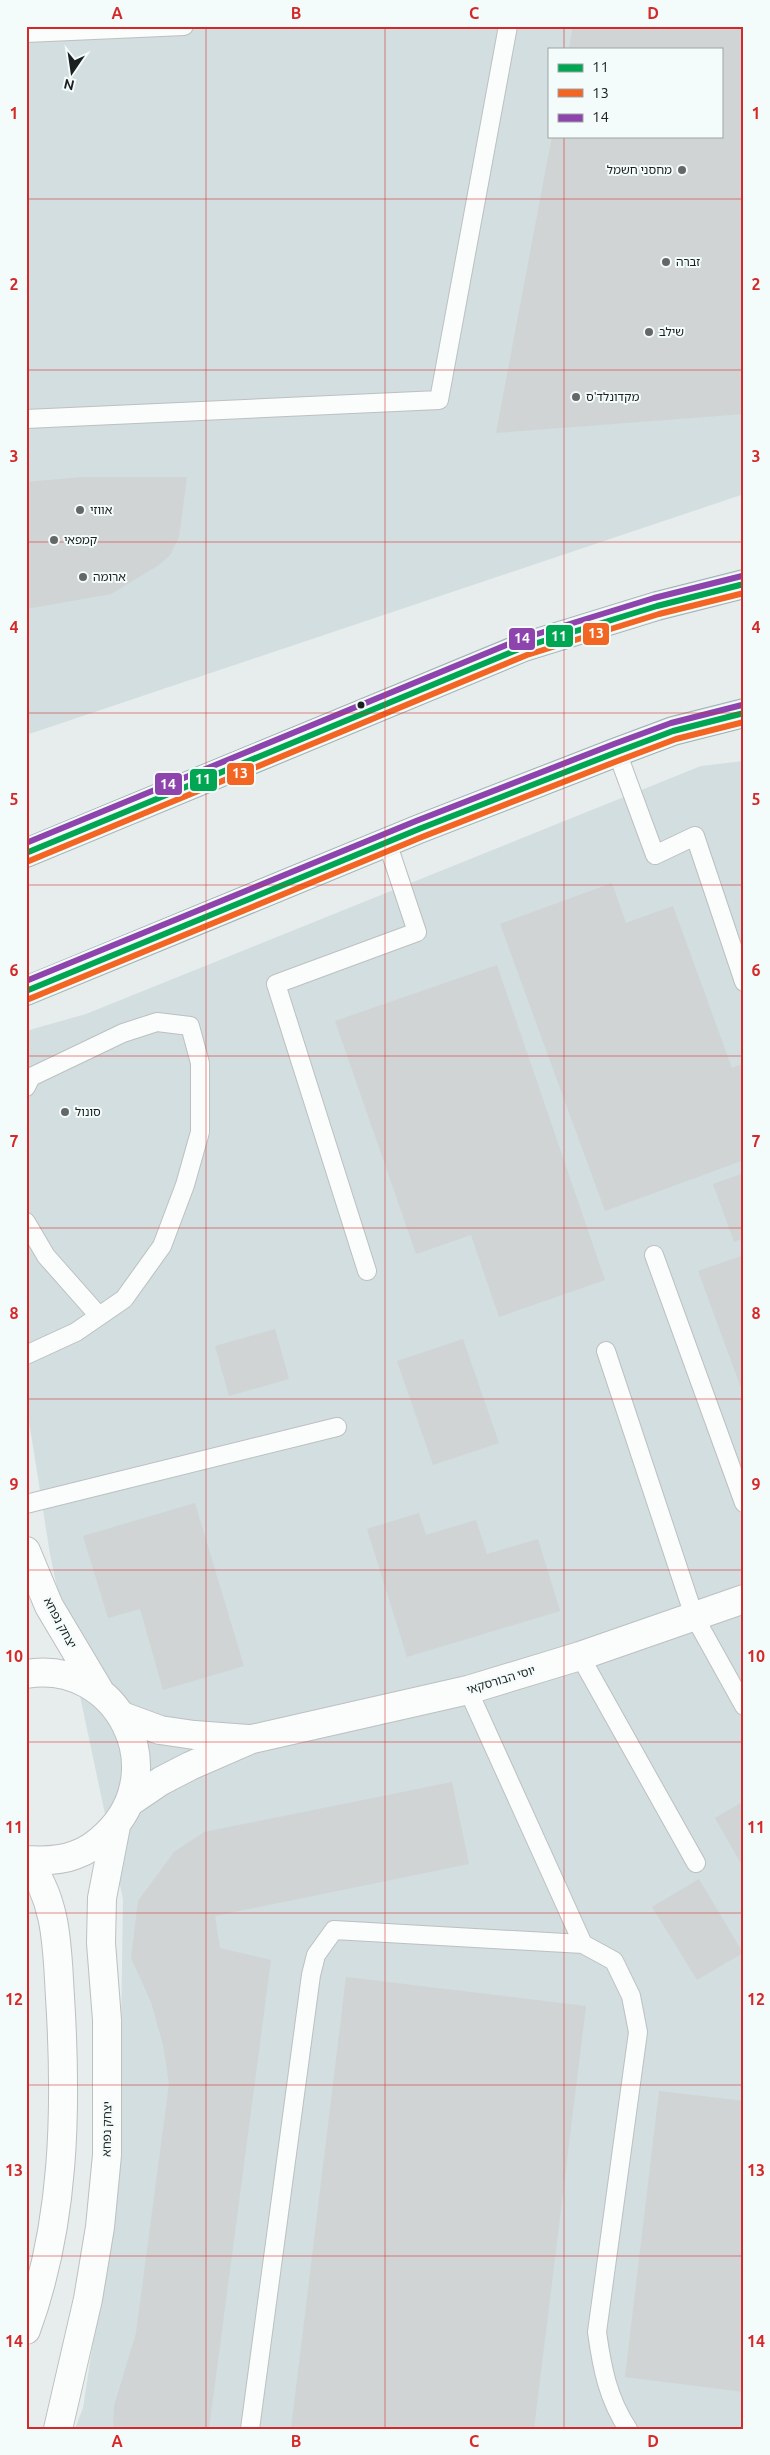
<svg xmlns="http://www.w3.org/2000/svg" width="770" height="2455" font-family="Ubuntu,'Noto Sans Hebrew',sans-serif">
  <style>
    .built { fill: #d2dedf; fill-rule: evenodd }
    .building { fill: #d1d4d4 }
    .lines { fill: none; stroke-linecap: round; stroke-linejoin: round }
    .service-casing { stroke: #bdc0c0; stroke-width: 20 }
    .minor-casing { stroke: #bdc0c0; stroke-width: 30 }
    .tertiary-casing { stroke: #bdc0c0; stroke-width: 30 }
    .trunk-casing { stroke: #a1b1b2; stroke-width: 30 }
    .service { stroke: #fbfcfc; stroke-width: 18 }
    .minor { stroke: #fbfcfc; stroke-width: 28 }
    .tertiary { stroke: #fbfcfc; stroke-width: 28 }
    .trunk { stroke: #dde8e9; stroke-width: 28 }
    .bus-1-casing { stroke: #f3fbfb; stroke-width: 10 }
    .bus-2-casing { stroke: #f3fbfb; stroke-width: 10 }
    .bus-3-casing { stroke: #f3fbfb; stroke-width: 10 }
    .bus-1 { stroke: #00a651; stroke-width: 6 }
    .bus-2 { stroke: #f26522; stroke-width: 6 }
    .bus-3 { stroke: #8e44ad; stroke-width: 6 }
    .grid { fill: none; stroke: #d62828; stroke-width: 1; stroke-opacity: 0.55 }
    .poi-dot { fill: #636767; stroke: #f3fbfb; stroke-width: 2 }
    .bus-dot { fill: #1c1f1f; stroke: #f3fbfb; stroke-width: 2 }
    .labels { text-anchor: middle; stroke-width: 4; stroke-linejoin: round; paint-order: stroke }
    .poi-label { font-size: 12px; fill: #1c1f1f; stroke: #f3fbfb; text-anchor: start }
    .street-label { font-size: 12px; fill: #1c1f1f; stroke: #f3fbfb }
    .line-badge { stroke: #f3fbfb; stroke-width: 2 }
    .badge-label { font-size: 14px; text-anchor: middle; font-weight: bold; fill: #fff }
    .neatline { fill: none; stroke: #d62828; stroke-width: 2 }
    .grid-label { font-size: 16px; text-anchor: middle; font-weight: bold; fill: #d62828 }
  </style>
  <rect width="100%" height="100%" fill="#e7ecec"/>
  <path class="built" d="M26,26H744V494L26,735ZM549,49H721V136H549Z
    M744,761V2429H75L83,2408L119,2172L123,1899L50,1554L26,1402V1031L86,1014L701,766Z"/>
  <path class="building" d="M573,26H744V414L496,433L552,136H721V49H569Z
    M82,477H187L179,537L170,555L159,565L111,594L26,609V482Z
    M612,883L626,923L673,906L732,1068L744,1063V1160L605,1211L500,924Z
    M497,965L605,1280L499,1317L471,1235L416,1254L335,1021Z
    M744,1173V1238L734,1242L713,1184Z
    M744,1255V1396L698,1271Z
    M275,1329L289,1379L229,1396L215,1346Z
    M463,1339L499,1443L433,1465L397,1361Z
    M195,1503L244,1666L163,1690L140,1609L108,1618L83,1536Z
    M419,1513L426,1535L476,1520L487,1554L538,1539L560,1611L407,1657L367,1529Z
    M452,1782L469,1864L215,1916L220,1948L271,1960L209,2429H113L114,2406L136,2333L169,2084L163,2045L151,2002L131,1958L138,1901L174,1852L204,1832Z
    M744,1801V1869L715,1818Z
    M699,1879L743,1953L697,1980L652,1907Z
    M346,1977L586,2006L534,2429H291Z
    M659,2091L744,2101V2392L625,2377Z"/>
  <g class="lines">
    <g class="service-casing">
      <path id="service" d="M26,33L184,26
        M26,419L439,400L508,26
        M617,752L655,855L695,836L744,982
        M26,1087L31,1077L123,1033L157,1022L190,1026L200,1063V1132L185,1185L162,1246L124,1299L76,1332L26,1355
        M26,1222L46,1256L99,1316
        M654,1255L744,1503
        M367,1271L276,984L417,932L387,842
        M606,1351L694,1616L744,1706
        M26,1504L337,1427
        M580,1656L696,1863
        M468,1690L583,1944
        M250,2429L311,1975L316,1955L334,1930L583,1944L614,1961L631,1996L638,2032L597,2332C602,2368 608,2399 628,2429"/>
    </g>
    <g class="minor-casing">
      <path id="minor" d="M122,1716L160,1730L194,1735L248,1739
        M130,1802L161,1781L190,1766L252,1739L468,1690L580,1656L744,1599"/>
    </g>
    <g class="tertiary-casing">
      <path id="tertiary" d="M26,1551L49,1606L99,1690
        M26,1674C118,1659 173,1770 107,1834C98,1843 87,1851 75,1855C60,1861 43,1861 26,1860
        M26,2330C65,2224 67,2109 60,1997C57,1949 58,1900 26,1860
        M58,2429L88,2299L100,2227L107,2155V2020L101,1943L102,1898L116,1826"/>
    </g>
    <g class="trunk-casing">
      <path id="trunk" d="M26,853L524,647L657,606L744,584
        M26,991L419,829L617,752L673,731L744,713"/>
    </g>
    <use href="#service" class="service"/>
    <use href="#minor" class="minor"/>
    <use href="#tertiary" class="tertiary"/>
    <use href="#trunk" class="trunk"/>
    <g class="bus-1-casing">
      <path id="bus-1" d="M26,853L524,647L657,606L744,584
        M26,991L419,829L617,752L673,731L744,713"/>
    </g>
    <g class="bus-2-casing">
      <path id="bus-2" d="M29,861L527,655L659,614L744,593
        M29,999L422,837L620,760L676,739L744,722"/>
    </g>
    <g class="bus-3-casing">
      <path id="bus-3" d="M26,843L521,639L654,598L742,576
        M26,981L416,821L614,744L671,723L742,705"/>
    </g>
    <use href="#bus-1" class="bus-1"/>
    <use href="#bus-2" class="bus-2"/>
    <use href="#bus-3" class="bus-3"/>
  </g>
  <path class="grid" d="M206,26V2429M385,26V2429M564,26V49M564,136V2429M26,199H744M26,370H744M26,542H744M26,713H744M26,885H744M26,1056H744M26,1228H744M26,1399H744M26,1570H744M26,1742H744M26,1913H744M26,2085H744M26,2256H744"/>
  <g class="poi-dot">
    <circle cx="682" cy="170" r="5"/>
    <circle cx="666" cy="262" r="5"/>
    <circle cx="649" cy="332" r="5"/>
    <circle cx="576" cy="397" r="5"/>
    <circle cx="80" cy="510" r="5"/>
    <circle cx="54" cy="540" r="5"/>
    <circle cx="83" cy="577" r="5"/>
    <circle cx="65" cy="1112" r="5"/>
  </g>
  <circle class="bus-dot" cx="361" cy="705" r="4.5"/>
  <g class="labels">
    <g class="poi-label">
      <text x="672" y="174" text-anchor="end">מחסני חשמל</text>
      <text x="676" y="266">זברה</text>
      <text x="659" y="336">שילב</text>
      <text x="586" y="401">מקדונלד'ס</text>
      <text x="90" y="514">אווזי</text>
      <text x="64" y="544">קמפאי</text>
      <text x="93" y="581">ארומה</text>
      <text x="75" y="1116">סונול</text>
    </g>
    <g class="street-label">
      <text transform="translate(60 1623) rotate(62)" y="4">יצחק נפחא</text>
      <text transform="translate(501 1680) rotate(-17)" y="4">יוסי הבורסקאי</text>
      <text transform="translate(107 2129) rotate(-89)" y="4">יצחק נפחא</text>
    </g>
  </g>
  <g class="line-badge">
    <rect x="582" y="622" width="28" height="24" rx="5" fill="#f26522"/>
    <rect x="545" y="624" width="29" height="24" rx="5" fill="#00a651"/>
    <rect x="508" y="627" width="28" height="24" rx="5" fill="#8e44ad"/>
    <rect x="226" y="762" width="29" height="24" rx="5" fill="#f26522"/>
    <rect x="189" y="768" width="29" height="24" rx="5" fill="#00a651"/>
    <rect x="154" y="772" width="29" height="24" rx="5" fill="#8e44ad"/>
  </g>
  <g class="badge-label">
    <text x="596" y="638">13</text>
    <text x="559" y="641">11</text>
    <text x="522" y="643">14</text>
    <text x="240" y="778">13</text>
    <text x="203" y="784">11</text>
    <text x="168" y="789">14</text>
  </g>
  <rect width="770" height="2455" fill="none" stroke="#f3fbfb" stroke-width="55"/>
  <rect x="548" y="48" width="175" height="90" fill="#f3fbfb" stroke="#9da3a3"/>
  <rect x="558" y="64" width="25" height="8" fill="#00a651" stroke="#9da3a3"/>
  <text x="592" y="72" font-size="15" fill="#1c1f1f">11</text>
  <rect x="558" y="89" width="25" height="8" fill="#f26522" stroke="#9da3a3"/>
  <text x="592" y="98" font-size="15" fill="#1c1f1f">13</text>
  <rect x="558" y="114" width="25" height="8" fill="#8e44ad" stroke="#9da3a3"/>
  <text x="592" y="122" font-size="15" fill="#1c1f1f">14</text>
  <g transform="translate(72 72) rotate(193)" stroke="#f3fbfb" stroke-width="4" paint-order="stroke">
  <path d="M0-4L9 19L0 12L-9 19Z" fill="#1c1f1f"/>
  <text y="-8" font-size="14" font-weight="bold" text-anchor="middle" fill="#1c1f1f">N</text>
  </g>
  <rect x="28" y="28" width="714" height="2400" class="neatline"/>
  <g class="grid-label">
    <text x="117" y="19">A</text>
    <text x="296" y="19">B</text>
    <text x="474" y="19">C</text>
    <text x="653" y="19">D</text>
    <text x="14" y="119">1</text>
    <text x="756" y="119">1</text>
    <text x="14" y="290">2</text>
    <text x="756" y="290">2</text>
    <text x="14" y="462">3</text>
    <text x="756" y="462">3</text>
    <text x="14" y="633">4</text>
    <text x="756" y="633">4</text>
    <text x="14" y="805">5</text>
    <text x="756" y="805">5</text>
    <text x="14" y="976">6</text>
    <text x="756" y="976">6</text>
    <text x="14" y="1147">7</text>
    <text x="756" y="1147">7</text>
    <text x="14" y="1319">8</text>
    <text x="756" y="1319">8</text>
    <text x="14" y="1490">9</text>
    <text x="756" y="1490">9</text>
    <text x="14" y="1662">10</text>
    <text x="756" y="1662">10</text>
    <text x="14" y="1833">11</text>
    <text x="756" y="1833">11</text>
    <text x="14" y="2005">12</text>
    <text x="756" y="2005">12</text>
    <text x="14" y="2176">13</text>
    <text x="756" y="2176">13</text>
    <text x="14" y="2347">14</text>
    <text x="756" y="2347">14</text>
    <text x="117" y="2447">A</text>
    <text x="296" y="2447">B</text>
    <text x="474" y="2447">C</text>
    <text x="653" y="2447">D</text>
  </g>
</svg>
